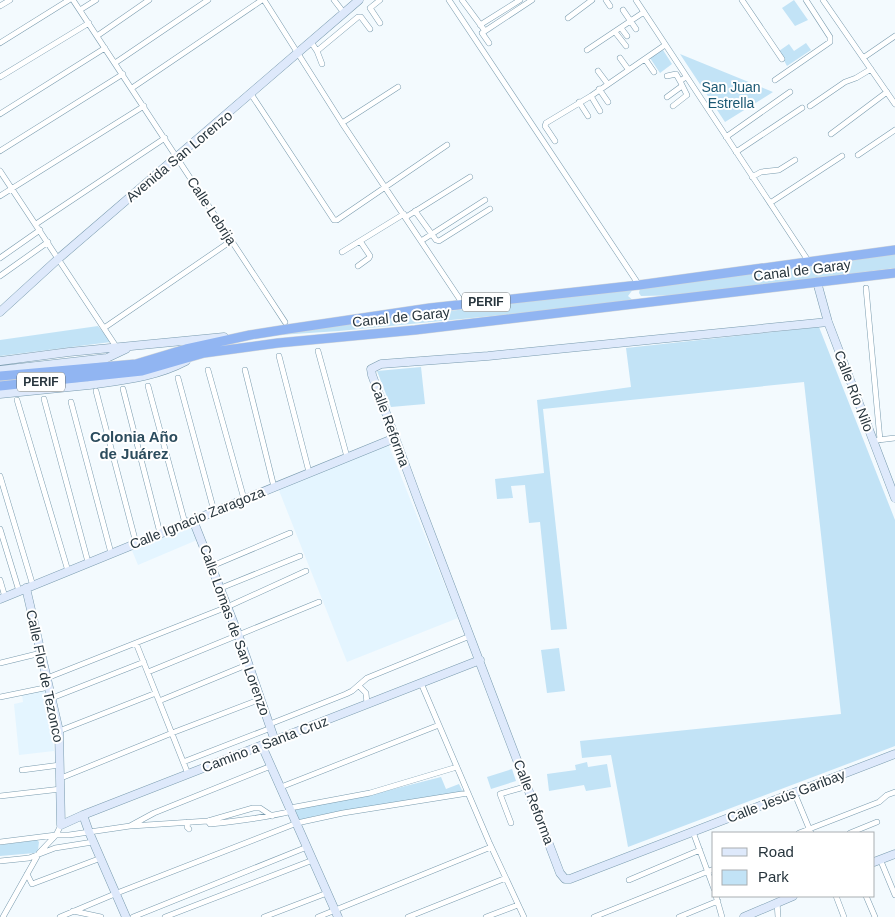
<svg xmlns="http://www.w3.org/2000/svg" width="895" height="917" font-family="Arial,sans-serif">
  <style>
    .built { fill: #e4f5ff }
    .green { fill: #c2e3f6 }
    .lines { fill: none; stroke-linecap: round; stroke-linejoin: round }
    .street-casing { stroke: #799bae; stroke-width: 6 }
    .secondary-casing { stroke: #799bae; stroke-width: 9 }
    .highway-casing { stroke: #d4d7d8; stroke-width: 10 }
    .street { stroke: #fff; stroke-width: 5 }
    .secondary { stroke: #dee9fb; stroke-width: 8 }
    .highway { stroke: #91b5f2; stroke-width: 9 }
    .labels { text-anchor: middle; stroke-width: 4; stroke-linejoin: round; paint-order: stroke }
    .shield { fill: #fff; stroke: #687277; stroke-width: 1 }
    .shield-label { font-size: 12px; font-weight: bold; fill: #27353d }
    .park-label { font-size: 14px; fill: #1b5873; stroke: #fff }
    .street-label { font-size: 14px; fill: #27353d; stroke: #fff }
    .neighbourhood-label { font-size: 15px; font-weight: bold; fill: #2c4c5d; stroke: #fff }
  </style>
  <rect width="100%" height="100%" fill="#f3fafe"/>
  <path class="built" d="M388,444L458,618L347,662L278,488Z
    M190,523L197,540L138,565L131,548Z
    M45,690L52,720L54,751L19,755L14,704L23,702L22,694Z"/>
  <path class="green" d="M794,0L808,20L795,26L782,8Z
    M806,43L811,50L787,66L779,51L789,44L794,51Z
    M663,50L672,64L660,73L650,58Z
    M680,54L773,92L725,122Z
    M895,254V268L687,295L641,296L639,293L640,288L648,287Z
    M634,288L628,296L635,302L339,331L279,335L338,325Z
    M98,326L111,342L0,356V340Z
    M819,327L895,520V746L628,847L611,755L582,758L580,741L841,714L804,382L543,409L567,629L551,630L540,522L529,523L525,485L511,486L513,498L497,499L495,479L544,473L537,400L631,387L626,348Z
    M421,367L425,404L391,407L377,371Z
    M559,648L565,691L547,693L541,650Z
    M587,762L588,767L607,764L611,787L586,791L584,785L549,791L547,774L576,770L575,765Z
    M512,769L516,781L491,789L487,777Z
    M441,777L446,789L459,784L463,792L314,816L298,823L292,810L378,793Z
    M37,840L39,842L38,850L35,853L0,856V845Z"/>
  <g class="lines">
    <g class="street-casing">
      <path id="street" d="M73,0L285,322
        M264,0L342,123L463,304
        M334,0L344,13
        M449,0L639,285
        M462,0L485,31L532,0
        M606,0L610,6
        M636,0L809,262
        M742,0L782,59
        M823,0L895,104
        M0,6L10,0
        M80,10L96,0
        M623,10L636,29
        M568,18L592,0
        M380,23L370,8L380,0
        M480,25L520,0
        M621,28L627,36
        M615,32L626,46
        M482,33L489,43
        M97,36L149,0
        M311,42L317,51L322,64
        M0,43L69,0
        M587,50L644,12
        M317,51L358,17H361L370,29
        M620,58L628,69
        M863,58L895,36
        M645,59L654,72
        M115,63L208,0
        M598,71L607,83
        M667,76L676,74L680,81
        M0,77L89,23
        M775,80L830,42V37L806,0
        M132,88L262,0
        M599,89L608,102
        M251,94L334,220H337L447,145
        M591,96L600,111
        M667,97L682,86
        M579,102L588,116
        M673,106L687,95L680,81L686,77
        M810,106L845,82L856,78L871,69
        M0,114L105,48
        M342,123L398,87
        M831,134L887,92
        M726,137L790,92
        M555,141L545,126L546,123L591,96L665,45
        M0,151L123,74
        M736,152L802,108
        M858,155L895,130
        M0,171L117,348
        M752,177L761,172L779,170L795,160
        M0,196L144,106
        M770,203L842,156
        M415,211L436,240L439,241L490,209
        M406,217L470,177
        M36,224L165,138
        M421,241L485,200
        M342,252L404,214
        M0,258L40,230
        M358,266L369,258L370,256L360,241
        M0,276L48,242
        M866,288L880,440
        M104,328L231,241
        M318,351L347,457
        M279,356L309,472
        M208,370L244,499
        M245,370L274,487
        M178,378L214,511
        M148,386L185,523
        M123,389L160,533
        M96,391L136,543
        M44,399L88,562
        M17,400L68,571
        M71,402L111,553
        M878,440L895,438
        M0,476L33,586
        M0,529L19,591
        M212,566L290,533
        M0,580L5,597
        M221,588L300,556
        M136,643L188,774
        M0,663L41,653
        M148,672L319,602
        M47,678L227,607L306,571
        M421,683L489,842L524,917
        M359,686L366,693L367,704
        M0,697L49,687
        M52,698L144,662
        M159,701L249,664
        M270,724L346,694L352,691L367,678L470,636
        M59,731L156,693
        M183,762L271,728
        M22,770L60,765
        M61,778L172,733L261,699
        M281,787L439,725
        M794,792L811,833
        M0,796L61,789
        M290,808L370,793L457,767
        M208,821L210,824C238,821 265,818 292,811
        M188,822L187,827L189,829
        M511,823L500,794L528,786
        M131,826L208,821L253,808H260L272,816
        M693,832L714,889
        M799,833L879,802L887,795L895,792
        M850,833L877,822
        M0,842L56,835H69L130,826L154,813L271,766
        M880,859L895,895
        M0,861L29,858L55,848L93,842
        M27,874L32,884L101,858
        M629,880L700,850
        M716,896L722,917
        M836,896L844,917
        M866,896L875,917
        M777,902L778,917
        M73,911L101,917
        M3,917L39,853L56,835L61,825
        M60,917L117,893L297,823L343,813L468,793
        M133,917L307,847
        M165,917L313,860
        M264,917L327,893
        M318,917L491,847
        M408,917L506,878
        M486,917L518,905
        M594,917L714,869
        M679,917L718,901"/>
    </g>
    <g class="secondary-casing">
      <path id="secondary" d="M817,282L828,322L895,498
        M0,312L58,259L359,0
        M828,322L488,356L381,364L371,369L372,375L418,500L560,873L565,879H570L895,754
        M0,361L69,352L224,337
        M0,370L107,358L126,349
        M0,394C30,391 59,388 89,385C123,380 156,377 186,361
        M193,520L238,634L275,741
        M26,588L59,731L61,825L83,815L480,660
        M0,599L395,438
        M262,746L338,917
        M83,815L89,832L126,917
        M874,862L895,854
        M744,917L793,896"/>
    </g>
    <g class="highway-casing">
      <path id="highway" d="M0,376L136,364L186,349L250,335L288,329L430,308L639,285L895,250
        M0,386L142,371L204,353L278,343L415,330L895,273"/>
    </g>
    <use href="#street" class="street"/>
    <use href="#secondary" class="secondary"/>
    <use href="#highway" class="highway"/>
  </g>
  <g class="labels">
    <g class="shield">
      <rect x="462" y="292.5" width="48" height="19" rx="4"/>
      <rect x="17" y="372.5" width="48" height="19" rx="4"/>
    </g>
    <g class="shield-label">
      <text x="486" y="306">PERIF</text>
      <text x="41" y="386">PERIF</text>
    </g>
    <g class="park-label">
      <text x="731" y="92">San Juan<tspan x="731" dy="16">Estrella</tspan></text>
    </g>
    <g class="street-label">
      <text transform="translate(179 156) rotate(-40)" y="5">Avenida San Lorenzo</text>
      <text transform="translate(212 211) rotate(57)" y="5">Calle Lebrija</text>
      <text transform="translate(802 270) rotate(-7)" y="5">Canal de Garay</text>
      <text transform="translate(401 317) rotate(-6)" y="5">Canal de Garay</text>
      <text transform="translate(854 391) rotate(69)" y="5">Calle Río Nilo</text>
      <text transform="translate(390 424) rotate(70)" y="5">Calle Reforma</text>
      <text transform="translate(197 518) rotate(-22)" y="5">Calle Ignacio Zaragoza</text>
      <text transform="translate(235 630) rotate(70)" y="5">Calle Lomas de San Lorenzo</text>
      <text transform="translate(45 676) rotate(78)" y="5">Calle Flor de Tezonco</text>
      <text transform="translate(265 744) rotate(-21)" y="5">Camino a Santa Cruz</text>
      <text transform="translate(786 796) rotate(-21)" y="5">Calle Jesús Garibay</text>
      <text transform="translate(534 802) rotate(69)" y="5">Calle Reforma</text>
    </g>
    <g class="neighbourhood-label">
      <text x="134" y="442">Colonia Año<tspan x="134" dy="17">de Juárez</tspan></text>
    </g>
  </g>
  <rect x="712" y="832" width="162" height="65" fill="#ffffff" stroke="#a9aeb1"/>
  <rect x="722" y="848" width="25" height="8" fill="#dee9fb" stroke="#a9aeb1"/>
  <text x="758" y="857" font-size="15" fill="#27353d">Road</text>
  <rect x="722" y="870" width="25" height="15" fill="#c2e3f6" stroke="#a9aeb1"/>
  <text x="758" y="882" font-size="15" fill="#27353d">Park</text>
</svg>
